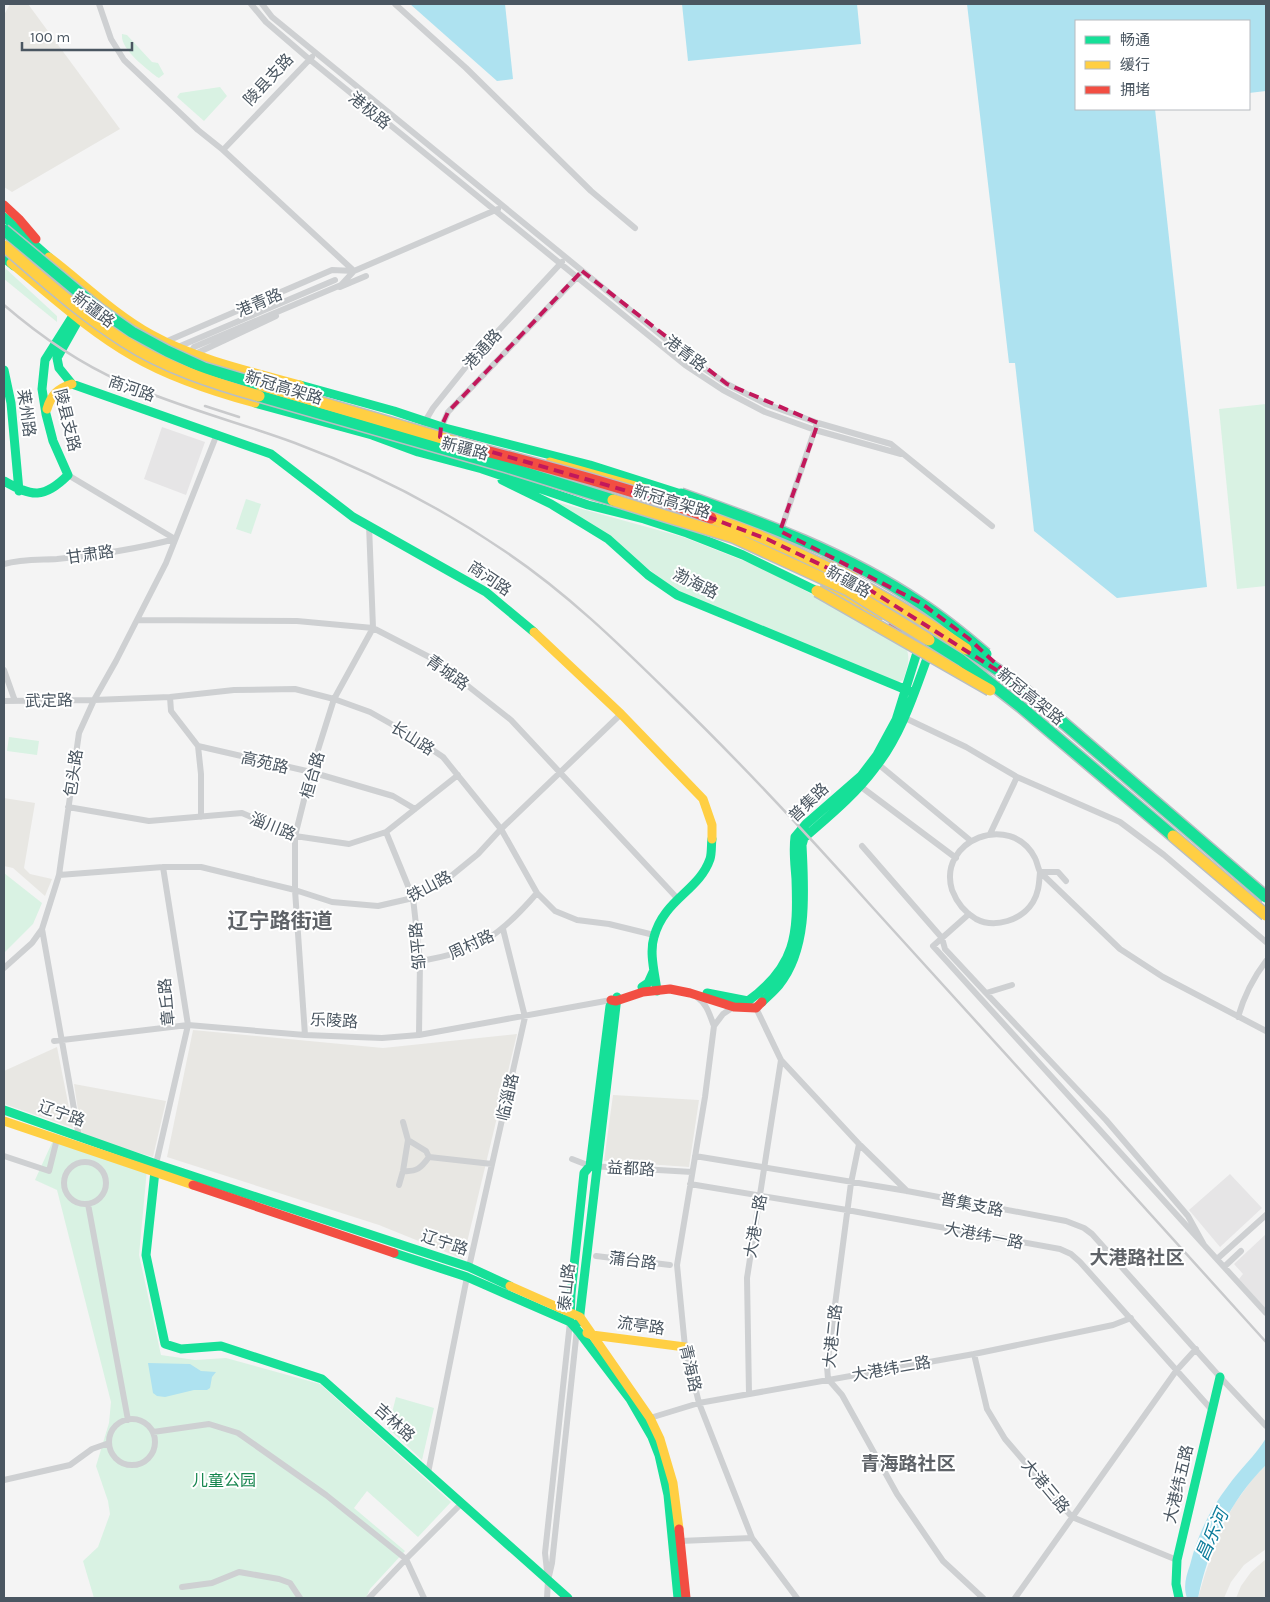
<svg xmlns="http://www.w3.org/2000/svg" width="1270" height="1602" font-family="Karla,'Noto Sans SC',sans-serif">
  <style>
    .commercial { fill: #e8e7e3 }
    .education { fill: #e6e5e6 }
    .green { fill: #d9f2e3 }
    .water { fill: #aee2f0 }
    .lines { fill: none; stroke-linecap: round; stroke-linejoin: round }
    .street { stroke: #ced0d2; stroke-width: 6 }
    .fast { stroke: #16e098; stroke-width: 9 }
    .slow { stroke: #ffcf43; stroke-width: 9 }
    .jam { stroke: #f24e42; stroke-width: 9 }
    .rail { stroke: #c9cacc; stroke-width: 2.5 }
    .fast-bridge-casing { stroke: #b9bec3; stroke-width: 14; stroke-linecap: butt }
    .slow-bridge-casing { stroke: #b9bec3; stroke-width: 14; stroke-linecap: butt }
    .jam-bridge-casing { stroke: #b9bec3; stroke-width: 14; stroke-linecap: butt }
    .fast-bridge { stroke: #16e098; stroke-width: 11 }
    .slow-bridge { stroke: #ffcf43; stroke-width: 11 }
    .jam-bridge { stroke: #f24e42; stroke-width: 11 }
    .marked { fill: none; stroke: #c2185b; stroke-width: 4; stroke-dasharray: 10 6; stroke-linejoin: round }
    .labels { text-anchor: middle; stroke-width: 4; stroke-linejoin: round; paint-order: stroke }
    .street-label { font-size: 16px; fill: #4a5661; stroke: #fff }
    .park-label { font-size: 16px; fill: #17864f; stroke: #fff }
    .water-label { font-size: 18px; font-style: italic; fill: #0c7c9b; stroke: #fff }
    .quarter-label { font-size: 19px; font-weight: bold; fill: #5f6368; stroke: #fff }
    .district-label { font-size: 21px; font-weight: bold; fill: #5f6368; stroke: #fff }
  </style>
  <rect width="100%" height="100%" fill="#f4f4f4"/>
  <path class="commercial" d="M10,4H28L120,129L12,192L4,187V15Z
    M4,798L35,803L24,868L30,874L52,879L45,896L13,868L4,866Z
    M193,1030L383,1048L517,1034L463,1259L379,1225L167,1157Z
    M57,1047L73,1128L4,1104V1071Z
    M74,1084L166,1101L153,1157L82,1136Z
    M613,1095L699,1100L689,1167L604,1161Z
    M1266,1465V1549L1244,1565L1231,1582L1224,1598H1198L1205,1574L1221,1529L1235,1503L1254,1477Z
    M1266,1559V1598H1236L1241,1586L1251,1572Z"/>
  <path class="education" d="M162,427L205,442L186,495L144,479Z
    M1230,1174L1262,1208L1220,1247L1189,1210Z
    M1266,1234V1309L1239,1279L1243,1274L1234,1264Z"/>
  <path class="green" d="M122,34L127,35L152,62L158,63L164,74L159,78L157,77C146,68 120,49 122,34Z
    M220,87L227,96L204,121L177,97L180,93Z
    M4,267L57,316V322L4,279Z
    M1266,404V586L1237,589L1219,409Z
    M246,499L261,504L251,534L236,529Z
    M546,499L683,537L772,572L906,647C911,660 907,668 903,680L897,683L687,597L673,588L597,529Z
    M9,737L39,741L37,755L7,751Z
    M4,873L42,903L33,924L4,953Z
    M55,1136L147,1169L139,1255L161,1355L195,1360L226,1358L320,1384L451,1502L418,1537L367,1491L354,1508L405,1551L370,1589L366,1598H94L83,1561L98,1547L110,1514L108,1501L96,1466L109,1423L111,1402L57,1190L35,1180Z
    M396,1397L434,1408L422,1460L388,1428Z"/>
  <path class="water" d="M410,4H505L513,79L497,81Z
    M682,4H857L861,44L688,61Z
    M967,4H1266V91L1249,93V21H1076V109H1155L1207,587L1117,598L1034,531L1015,363H1009Z
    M148,1363L190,1364L201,1371L216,1372L212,1377L210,1388L207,1390H194L165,1397L157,1396L153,1393Z
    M1266,1438V1465C1230,1500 1208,1549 1198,1598H1187C1183,1587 1186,1576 1190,1565C1197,1536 1210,1509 1228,1486C1240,1469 1256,1455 1266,1438Z"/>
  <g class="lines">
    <path class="street" d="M99,4L111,39L124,60L198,130L223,150L354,271L498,209
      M251,4L266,22L309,59L685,365L723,390L765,412L815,430L901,454
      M262,4L272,17L690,359L727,384L766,404L818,423L891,444L992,526
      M395,4L466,68L591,191L635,228
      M223,150L312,57
      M340,287L366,276
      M165,342L332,270L354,271L341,285L194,347L191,352
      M178,347L335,280
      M195,354L276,316
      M424,423L433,408L473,358L562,262
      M441,428L448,412L579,275
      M68,475L175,539
      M780,533L816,426
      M4,564C21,559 39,560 57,559C97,555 137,549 175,539
      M138,620L297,621L373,628L435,660L511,720L677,898
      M4,670L15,701
      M170,697L171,711L198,746L201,774V817
      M4,701L94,700L170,697L234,690L295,689L334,699L370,712L409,734L443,757L501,829L537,893L555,911L577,920L609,924L654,935
      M905,718L966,747L1017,777L1120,822L1164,855L1266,942
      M198,746L311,772L393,796L415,809
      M878,764L971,841
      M860,786L956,858
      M68,807L149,821L242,813L295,836L349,844L386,832L458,775
      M386,832L413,898L420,961L419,1035
      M990,834L1017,777
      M862,846L942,938L933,946L1204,1245
      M1040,872C1039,883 1039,892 1033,902C1022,920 995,929 976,919C964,912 957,903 952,890C937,840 1011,811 1035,858C1037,862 1038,868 1040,872L1120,949L1163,977L1266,1031
      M1040,872H1058L1066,881
      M59,875L163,867H201L295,890L332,902L378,906L413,898L445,881L478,854L501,829L621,714
      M969,914L942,938L945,949L986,993L1012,985
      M420,961C477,952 500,936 537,893
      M4,968L32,943L42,929
      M986,993L1106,1120L1188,1216L1204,1245L1266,1313
      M698,998C707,1004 710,1016 714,1026
      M753,1005L756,1008L781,1060L859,1144L907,1191
      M735,1006L723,1014L714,1026L705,1097L677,1265L685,1347L699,1403L752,1538L797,1598
      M1238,1017C1244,996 1253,978 1266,961
      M305,1035L295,890V836L311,772L334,699L373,628L369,525
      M54,1041L188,1025L305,1035L382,1038L419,1035L611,1000
      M79,1137L42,929L59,875L79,733L94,700L116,661L166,563L217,434
      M859,1144L851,1183L827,1366L828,1379L842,1395L897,1494L943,1561L983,1598
      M4,1156L49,1171L57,1139
      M695,1156L907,1191L1066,1221L1084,1228L1092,1234L1220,1377L1266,1426
      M429,1157L492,1164
      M572,1159L590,1166L692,1172
      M64 1183a21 21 0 1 1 42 0a21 21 0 1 1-42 0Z
      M156,1164L188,1025L163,867
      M403,1171C417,1172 421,1168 429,1157L426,1151L408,1140
      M690,1184L847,1210L1060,1249L1071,1254L1080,1262L1211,1409
      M399,1185L403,1171L408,1140L403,1122
      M88,1204L128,1420
      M596,1256L670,1265
      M1217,1259L1266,1215
      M469,1267L525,1017L503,929
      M1224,1267L1241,1251
      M974,1354L987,1409L1005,1439L1072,1517L1177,1560
      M749,1394L747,1278L781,1060
      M650,1418L699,1403L974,1354L1113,1325L1131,1318
      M109 1442a23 23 0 1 1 46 0a23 23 0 1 1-46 0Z
      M153,1432L209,1424L238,1433L326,1495L406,1559L369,1598
      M428,1473L467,1277
      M4,1480L70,1465L92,1449L109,1443
      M680,1541L752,1538
      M549,1576L552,1563L577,1329
      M182,1587L212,1583L239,1572L279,1579L290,1583L300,1598
      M424,1598L406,1559L461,1504
      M547,1598L548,1580L545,1553L570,1322
      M1015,1598L1176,1371L1196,1349"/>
    <path class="fast" d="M4,217L53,261
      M4,258L14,266
      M93,294L57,358L59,368L72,384L271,454L353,517L486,592L534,632
      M4,370L11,403L19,491
      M300,385L394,411L445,428
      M255,403L372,435L418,452L486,470
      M441,427L590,465L681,494
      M482,469L588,505L644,519L687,533L743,555L817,591
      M502,480L551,504L608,539L648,575L677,595L909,691
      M4,481C32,497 44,499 68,475L53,441L46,414L42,389L45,360L76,311
      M642,987L648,983L653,972
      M657,991C655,974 649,953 654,937C664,899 699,891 710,859C712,853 711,845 712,839
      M707,993L748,1001C796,966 798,935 796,879C795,865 793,851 795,837L806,824L861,776L877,755L896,720L919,646
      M762,1002C768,996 774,991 779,985C809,948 804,889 802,845L804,838C829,816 855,795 875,768C902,734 915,691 930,650
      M4,1110L156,1164L469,1267L510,1286
      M155,1171L146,1255L165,1344L181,1349L221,1346L322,1379L568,1598
      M394,1253L467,1277L570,1322L579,1332L630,1399L652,1437L659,1455L668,1495L678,1598
      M570,1318L571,1294L584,1173L590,1166L610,1006
      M579,1322L617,997
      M1179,1598L1176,1584L1177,1560L1220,1377"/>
    <path class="slow" d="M49,257C83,283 114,314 152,335C195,359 252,372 300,385
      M11,263C50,295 89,331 133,356C169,377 215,392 255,403
      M47,409C51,395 58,388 72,384
      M550,462L646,489
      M826,558L854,572
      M826,586L880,616
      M534,632L621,714L703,799L712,825V839
      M4,1121L193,1185
      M510,1286L580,1317L650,1418L660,1439L673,1483L679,1529
      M587,1333L592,1335L685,1347"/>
    <path class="jam" d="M4,205L19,219L36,239
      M893,625L930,650
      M611,1000L616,1001L643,992L670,989L690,993L734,1007L756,1008L762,1002
      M193,1185L394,1253
      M679,1529L686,1598"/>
    <path class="rail" d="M4,305C40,336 79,363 122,382C178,407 238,422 295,443C367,470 440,507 503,550C566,592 619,644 673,697C743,765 809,836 874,909C1005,1053 1136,1198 1266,1342
      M205,406L239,417"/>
    <g class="fast-bridge-casing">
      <path id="fast-bridge" d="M4,230L99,309L132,332L167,351L204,368L261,385
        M259,396L507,467L613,500
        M681,494C763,523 847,554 920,603C943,618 965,636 986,654
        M929,640L961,660L1021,707L1173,836
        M966,649L1017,683L1266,897"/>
    </g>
    <g class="slow-bridge-casing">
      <path id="slow-bridge" d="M4,246C43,279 81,314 124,341C164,367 213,383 259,396
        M261,385L486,451
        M613,500L733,537L848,590L929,640
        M711,518C730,525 750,531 768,540C837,570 904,606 966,649
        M817,591L990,690
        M1173,836L1266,915"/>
    </g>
    <g class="jam-bridge-casing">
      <path id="jam-bridge" d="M486,451C562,471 638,491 711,518"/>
    </g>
    <use href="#fast-bridge" class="fast-bridge"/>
    <use href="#slow-bridge" class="slow-bridge"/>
    <use href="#jam-bridge" class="jam-bridge"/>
  </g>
  <path class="marked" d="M582,271L727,384L818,423L780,531L921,603L968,638L1017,683L859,583L767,539L679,506L440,437L441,427L448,412Z"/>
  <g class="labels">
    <g class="street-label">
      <text transform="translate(268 79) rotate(-47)" y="6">陵县支路</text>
      <text transform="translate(370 110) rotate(39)" y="6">港极路</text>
      <text transform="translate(259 302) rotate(-23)" y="6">港青路</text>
      <text transform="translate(94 309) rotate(37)" y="6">新疆路</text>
      <text transform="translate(482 349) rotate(-48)" y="6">港通路</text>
      <text transform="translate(686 353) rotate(37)" y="6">港青路</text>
      <text transform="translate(284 387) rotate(17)" y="6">新冠高架路</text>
      <text transform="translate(132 388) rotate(19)" y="6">商河路</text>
      <text transform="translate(27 413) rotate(82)" y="6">莱州路</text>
      <text transform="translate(68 420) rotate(76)" y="6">陵县支路</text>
      <text transform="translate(465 448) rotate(15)" y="6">新疆路</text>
      <text transform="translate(672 501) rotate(17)" y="6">新冠高架路</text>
      <text transform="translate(90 554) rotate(-8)" y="6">甘肃路</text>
      <text transform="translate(490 578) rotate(34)" y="6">商河路</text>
      <text transform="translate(849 581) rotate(29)" y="6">新疆路</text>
      <text transform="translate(696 583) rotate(26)" y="6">渤海路</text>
      <text transform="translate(448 672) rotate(36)" y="6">青城路</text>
      <text transform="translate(1031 696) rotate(39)" y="6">新冠高架路</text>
      <text transform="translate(49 700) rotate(-1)" y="6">武定路</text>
      <text transform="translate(413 738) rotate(32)" y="6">长山路</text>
      <text transform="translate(265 762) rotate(13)" y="6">高苑路</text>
      <text transform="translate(73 773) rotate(-82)" y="6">包头路</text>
      <text transform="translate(312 775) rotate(-74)" y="6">桓台路</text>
      <text transform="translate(808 802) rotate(-44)" y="6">普集路</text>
      <text transform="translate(273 826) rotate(22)" y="6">淄川路</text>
      <text transform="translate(429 886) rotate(-28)" y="6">铁山路</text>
      <text transform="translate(471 944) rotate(-25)" y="6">周村路</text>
      <text transform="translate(417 946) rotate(-95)" y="6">邹平路</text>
      <text transform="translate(166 1002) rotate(-95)" y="6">章丘路</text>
      <text transform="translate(334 1020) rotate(3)" y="6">乐陵路</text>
      <text transform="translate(507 1097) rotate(-77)" y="6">临淄路</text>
      <text transform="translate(62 1113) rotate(19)" y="6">辽宁路</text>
      <text transform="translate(631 1168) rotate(3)" y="6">益都路</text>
      <text transform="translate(972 1204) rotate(11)" y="6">普集支路</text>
      <text transform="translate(755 1226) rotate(-80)" y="6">大港一路</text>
      <text transform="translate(984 1235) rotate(11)" y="6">大港纬一路</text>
      <text transform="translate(445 1242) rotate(18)" y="6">辽宁路</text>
      <text transform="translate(633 1260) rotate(7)" y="6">蒲台路</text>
      <text transform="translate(566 1287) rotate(-84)" y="6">泰山路</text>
      <text transform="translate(641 1325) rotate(8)" y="6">流亭路</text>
      <text transform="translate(832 1336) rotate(-84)" y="6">大港二路</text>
      <text transform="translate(691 1368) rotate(77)" y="6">青海路</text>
      <text transform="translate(891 1368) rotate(-10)" y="6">大港纬二路</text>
      <text transform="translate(395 1422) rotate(42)" y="6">吉林路</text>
      <text transform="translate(1178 1484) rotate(-77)" y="6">大港纬五路</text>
      <text transform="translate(1046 1486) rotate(50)" y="6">大港三路</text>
    </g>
    <g class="park-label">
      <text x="224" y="1486">儿童公园</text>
    </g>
    <g class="water-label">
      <text transform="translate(1212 1535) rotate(-66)" y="6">昌乐河</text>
    </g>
    <g class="quarter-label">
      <text x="1137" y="1264">大港路社区</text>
      <text x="908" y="1470">青海路社区</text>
    </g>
    <g class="district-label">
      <text x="280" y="928">辽宁路街道</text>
    </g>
  </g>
  <rect width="1270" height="1602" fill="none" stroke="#4a5661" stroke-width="10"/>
  <rect x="1075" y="20" width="175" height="90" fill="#ffffff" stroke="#b7bbc0"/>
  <rect x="1085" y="36" width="25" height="8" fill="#16e098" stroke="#b7bbc0"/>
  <text x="1120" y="45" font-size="15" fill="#4a5661">畅通</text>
  <rect x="1085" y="61" width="25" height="8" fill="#ffcf43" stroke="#b7bbc0"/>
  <text x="1120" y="70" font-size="15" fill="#4a5661">缓行</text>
  <rect x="1085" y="86" width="25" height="8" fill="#f24e42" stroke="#b7bbc0"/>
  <text x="1120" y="95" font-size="15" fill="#4a5661">拥堵</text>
  <path d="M22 42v8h110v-8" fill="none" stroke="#4a5661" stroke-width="2.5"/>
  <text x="30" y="42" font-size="15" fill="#4a5661" stroke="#ffffff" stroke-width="4" paint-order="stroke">100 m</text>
</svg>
